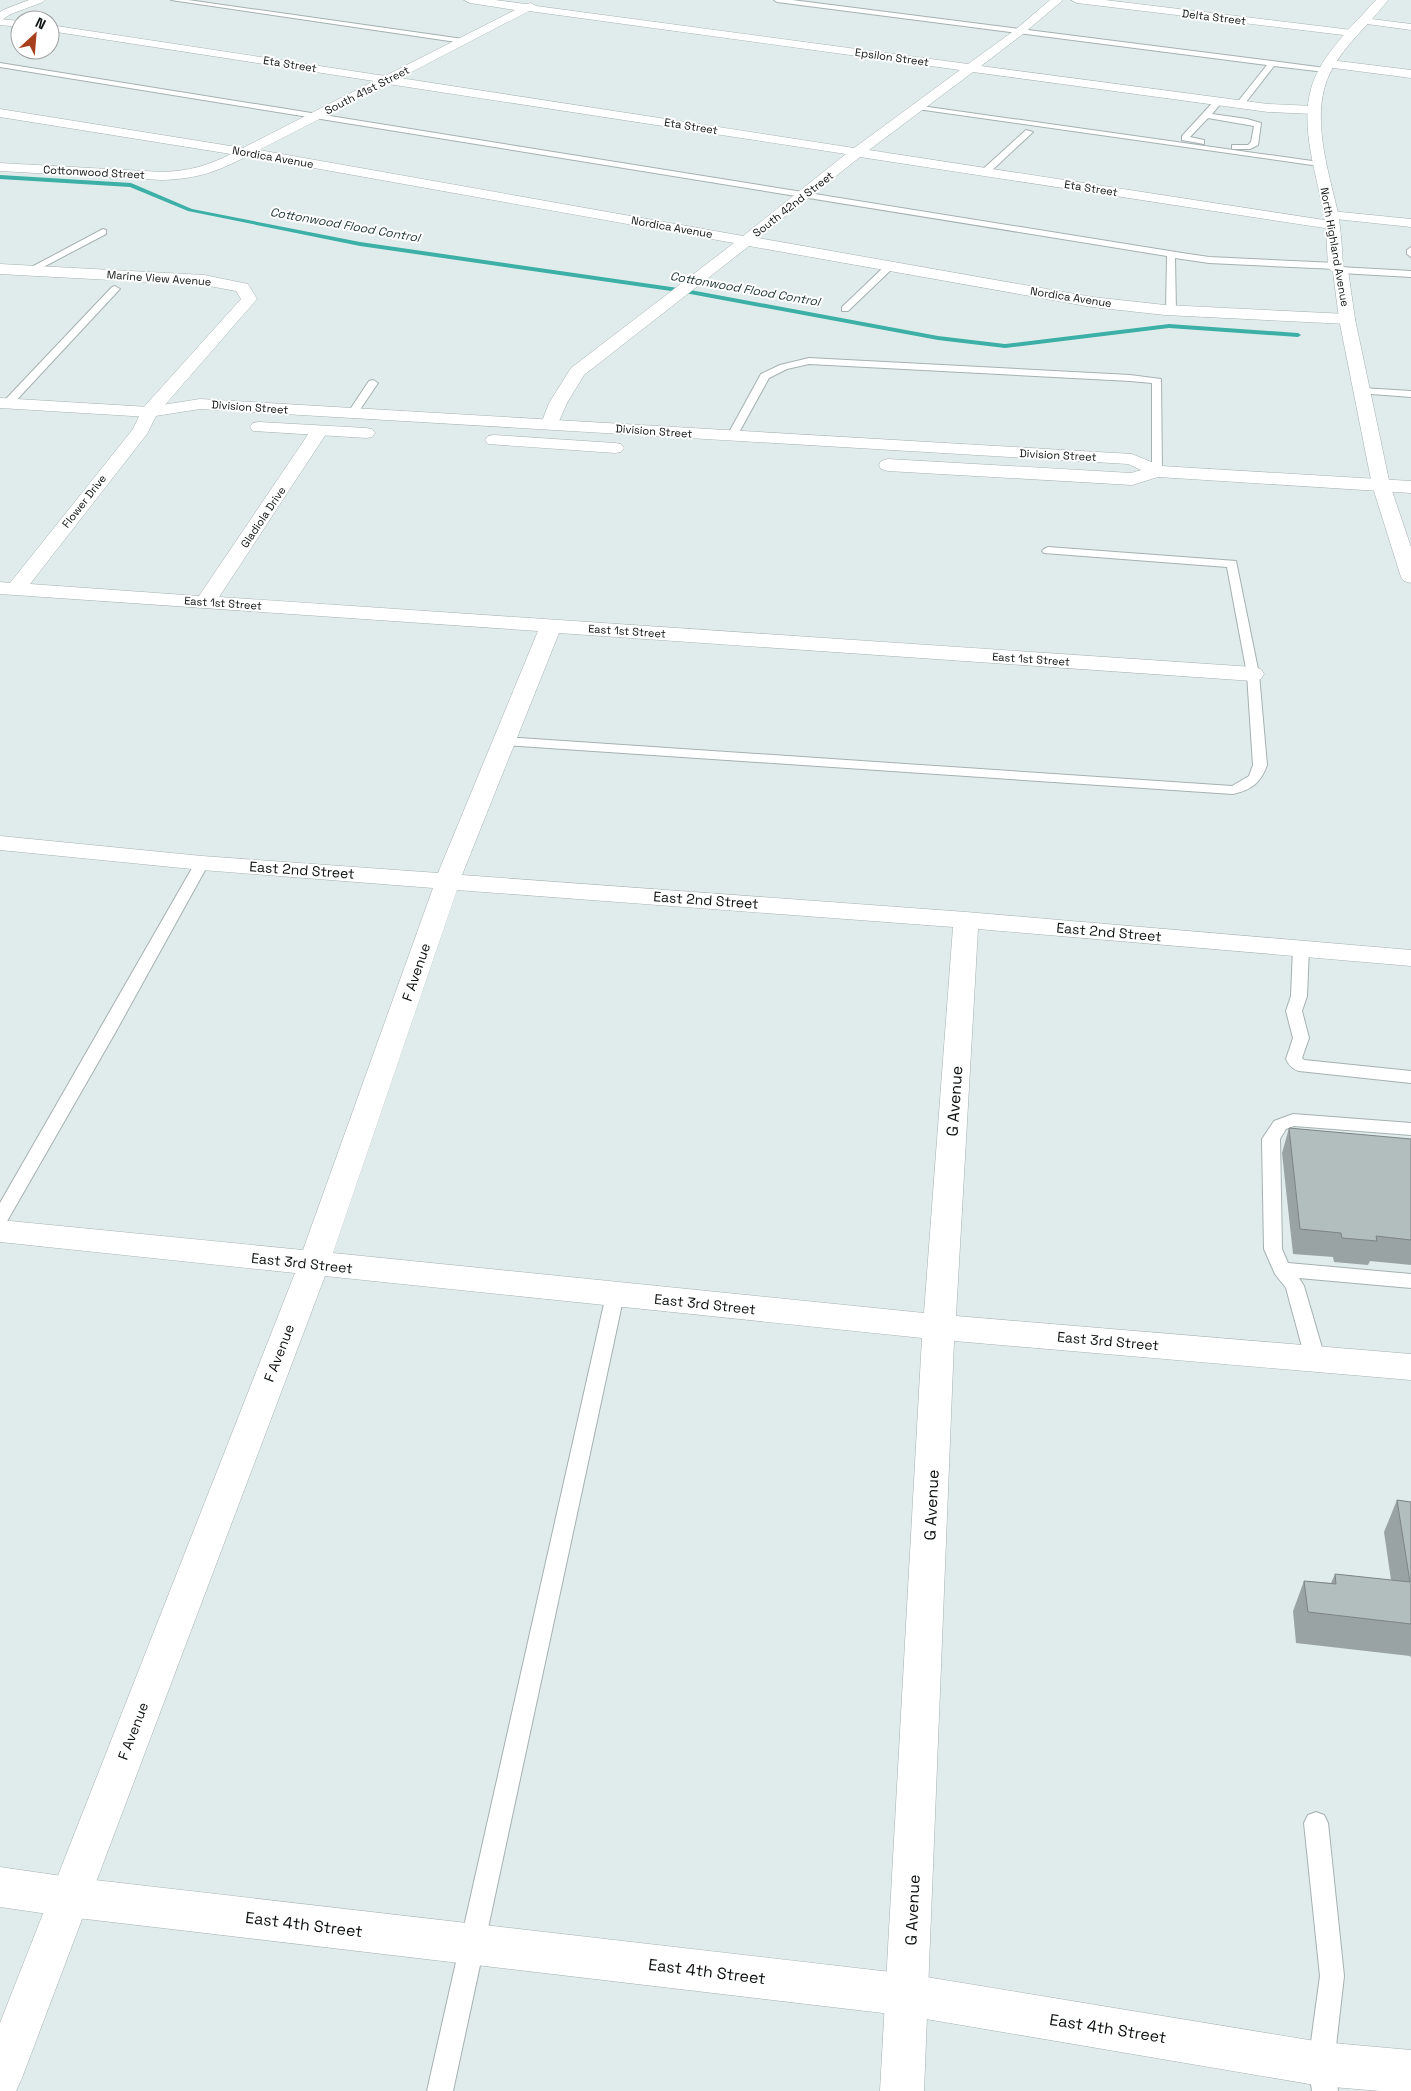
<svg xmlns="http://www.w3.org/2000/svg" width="1411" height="2091" font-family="'Space Grotesk',sans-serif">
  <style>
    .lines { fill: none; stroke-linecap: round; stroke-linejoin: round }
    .stream { fill: #3cafa7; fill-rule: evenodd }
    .lane-casing { stroke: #a5b1b0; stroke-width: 2 }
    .street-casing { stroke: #a5b1b0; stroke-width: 1 }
    .secondary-casing { stroke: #a5b1b0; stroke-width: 1 }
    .primary-casing { stroke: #a5b1b0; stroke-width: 1 }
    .lane { fill: #fff; fill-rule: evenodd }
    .street { fill: #fff; fill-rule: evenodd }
    .secondary { fill: #fff; fill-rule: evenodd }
    .primary { fill: #fff; fill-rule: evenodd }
    .wall { fill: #99a3a3 }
    .building { fill: #b2bebd; stroke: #7d8584 }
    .labels { text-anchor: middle; stroke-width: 4; stroke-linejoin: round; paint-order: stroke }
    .far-street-label { font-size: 11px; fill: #0d1110; stroke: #fff }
    .far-water-label { font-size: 12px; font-style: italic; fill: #203937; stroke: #fff }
    .street-label { font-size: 14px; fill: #0d1110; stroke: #fff }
    .near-street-label { font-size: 16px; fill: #0d1110; stroke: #fff }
  </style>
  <rect width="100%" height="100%" fill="#e0eceb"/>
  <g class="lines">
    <path class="stream" d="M0,175L131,183L192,209L360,242L685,289L938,336L1005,344L1169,324L1298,333L1301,335L1298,337L1169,328L1005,348L938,340L685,293L360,246L188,211L130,187L0,179Z"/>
    <g class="lane-casing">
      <path id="lane" d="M171,0H188L463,39L466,41L463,43Z
        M774,0H792L1272,61L1325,68L1329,70L1325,72L1274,66L1243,106H1240L1236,104L1240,99L1267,65L777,2Z
        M0,63L1182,253L1209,257L1336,263L1339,264L1340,267L1411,271V277L1340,273L1337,272L1336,269L1209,263L1175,258L1176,311L1171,314L1166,311L1167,256L0,67Z
        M1216,99L1223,101L1212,114L1247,119L1261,123L1258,145L1250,149H1232V145H1248L1251,142L1254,126L1208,118L1190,137L1204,140V144L1182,140V136Z
        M914,105L1319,162L1323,164L1319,166L917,109H914Z
        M1026,130L1033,132L988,174H982V170Z
        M103,229L106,230V234L32,273L29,274L24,271Z
        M1411,247V257L1407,254V250Z
        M890,263L895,266L893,268L848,311H842V307L887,264Z
        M115,286L120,289L118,291L11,406H3L2,404L3,402L112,287Z
        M809,358L1130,375L1161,379L1162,471L1157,474L1152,471V383L1130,381L809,364L787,369L769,378L737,436L736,438H728L727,436L761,374L780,365Z
        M373,380L378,383L357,414L356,416H348L347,414L369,381Z
        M1362,388L1411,391V397L1358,393V389Z
        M1048,547L1236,561L1259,674L1267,765C1261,783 1251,790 1233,794L504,745L497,741L504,737L1232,786L1249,776L1253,765L1247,674L1227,567L1044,553L1042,551L1044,549Z
        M202,859L207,860L209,863L115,1033L6,1223L0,1225V1203L195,863L197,860Z
        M1301,943L1306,945L1309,948L1307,996L1302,1011L1309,1038L1302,1058L1304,1060L1411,1071V1083L1299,1071C1292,1069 1289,1065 1286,1059L1293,1038L1286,1011L1291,996L1293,948L1296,945Z
        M1293,1114L1411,1123V1135L1294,1126L1286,1129L1280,1139L1282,1249L1288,1263L1411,1274V1288L1299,1278L1304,1286L1325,1358L1322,1363L1315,1366L1308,1363L1305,1358L1286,1288L1275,1274L1264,1249L1262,1139L1274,1121Z
        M615,1288L622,1290L624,1295L453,2091H427L606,1295L608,1290Z
        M1316,1812L1324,1815L1328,1823L1344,1976L1334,2064L1338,2091H1312L1308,2064L1320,1976L1304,1823L1308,1815Z"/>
    </g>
    <g class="street-casing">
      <path id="street" d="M464,0H495L526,4L531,3L536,6L968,64L1015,30L1050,0H1063L1023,34L981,66L1268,104L1314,106L1320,110L1314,114L1268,112L973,72L869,150L1331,221L1336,222L1338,225L1336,228L1331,229L860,157L758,238L1092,297L1165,305L1347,314L1353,316L1355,319L1353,322L1347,324L1165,315L1092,307L749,246L584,375L567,403L556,428L550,429L544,428L541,424L549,403L571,368L734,243L247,156C217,172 196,179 162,180L0,171V163L162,172C189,171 207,166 231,154L0,117V109L243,148L374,81L50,31V25L385,76L515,10L470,3ZM529,11L960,70L854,148L400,78ZM388,84L846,154L743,236L259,150Z
        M1364,18L1411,24V30L1360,23L1358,21L1360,19Z
        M0,19L20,21V27L0,25Z
        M1330,60L1411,70V78L1326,67L1324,64L1326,61Z
        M1331,211L1411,219V227L1326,218L1324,215L1326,212Z
        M0,264L204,275L248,284L257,299L157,414L147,434L30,584L199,596L313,427L319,426L325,427L328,431L219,597L1253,667L1261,669L1264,674L1261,679L1253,681L559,633L462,875L966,912L1411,950V966L978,929L956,1316L1411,1354V1380L954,1341L924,2091H880L922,1338L325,1276L22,2078L16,2091H0V2023L295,1273L0,1242V1220L303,1250L433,888L202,870L0,850V836L202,856L438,873L538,631L0,594V582L10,583L133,429L143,408L241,299L236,291L204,285L0,274ZM457,890L953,927L924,1313L333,1253Z"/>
    </g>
    <g class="secondary-casing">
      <path id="secondary" d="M29,0H45L43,2L11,14L0,21V12L3,10Z
        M1071,0H1105L1352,30L1358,33L1352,36L1077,3Z
        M0,398L149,407L200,399L1132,454L1161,466L1411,481V493L1158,477L1132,485L888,471L881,469L879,465L881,461L888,459L1131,473L1141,470L1128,464L200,409L149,417L0,408Z
        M259,422L366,428L372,429L375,433L372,437L366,438L253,431L250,427L253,423Z
        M494,435L615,443L621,444L624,448L621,452L615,453L488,444L485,440L488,436Z
        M0,1867L69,1877L908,1974L1321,2042L1411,2050V2091H1380L1321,2086L908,2016L69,1917L0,1907Z"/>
    </g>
    <g class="primary-casing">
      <path id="primary" d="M1376,0H1388C1370,24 1345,44 1331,71C1309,113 1328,169 1338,213C1341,230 1342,248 1343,266L1348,270L1355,319L1390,485L1411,547V583L1404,581L1401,577L1372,485L1339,319L1333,272L1328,268C1327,250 1327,232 1324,214C1317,176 1300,128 1311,89C1319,57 1354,24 1376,0Z"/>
    </g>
    <use href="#lane" class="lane"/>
    <use href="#street" class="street"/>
    <use href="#secondary" class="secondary"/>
    <use href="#primary" class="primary"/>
  </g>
  <path class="wall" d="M1289,1128L1411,1139V1265L1370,1261L1368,1265L1334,1262L1333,1257L1293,1254L1282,1153Z
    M1397,1500L1411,1502V1658L1410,1656L1296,1643L1293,1611L1304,1581L1331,1583L1335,1574L1391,1580L1384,1532Z"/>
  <path class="building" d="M1289,1128L1411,1139V1240L1376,1236L1377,1241L1342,1238L1341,1233L1300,1229Z
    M1397,1500L1411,1502V1624L1308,1612L1304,1581L1336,1584L1335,1574L1410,1582Z"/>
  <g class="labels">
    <g class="far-street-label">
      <text transform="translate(1214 17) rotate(7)" y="4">Delta Street</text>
      <text transform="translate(892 57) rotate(8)" y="4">Epsilon Street</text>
      <text transform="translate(290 64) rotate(9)" y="4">Eta Street</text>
      <text transform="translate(367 90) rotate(-27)" y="4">South 41st Street</text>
      <text transform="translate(691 126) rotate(9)" y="4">Eta Street</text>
      <text transform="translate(273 157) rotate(10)" y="4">Nordica Avenue</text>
      <text transform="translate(94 172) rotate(3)" y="4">Cottonwood Street</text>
      <text transform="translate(1091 188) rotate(9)" y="4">Eta Street</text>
      <text transform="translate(793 204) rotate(-38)" y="4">South 42nd Street</text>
      <text transform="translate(672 227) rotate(10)" y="4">Nordica Avenue</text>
      <text transform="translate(1335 247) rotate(80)" y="4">North Highland Avenue</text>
      <text transform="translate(159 278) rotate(4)" y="4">Marine View Avenue</text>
      <text transform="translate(1071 297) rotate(9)" y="4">Nordica Avenue</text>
      <text transform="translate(250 407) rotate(4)" y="4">Division Street</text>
      <text transform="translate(654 431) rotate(4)" y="4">Division Street</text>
      <text transform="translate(1058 455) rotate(3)" y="4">Division Street</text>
      <text transform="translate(84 501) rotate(-52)" y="4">Flower Drive</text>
      <text transform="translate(263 517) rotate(-56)" y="4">Gladiola Drive</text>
      <text transform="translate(223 603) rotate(4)" y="4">East 1st Street</text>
      <text transform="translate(627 631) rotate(4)" y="4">East 1st Street</text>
      <text transform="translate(1031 659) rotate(4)" y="4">East 1st Street</text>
    </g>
    <g class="far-water-label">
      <text transform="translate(345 225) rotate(10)" y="4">Cottonwood Flood Control</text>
      <text transform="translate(745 289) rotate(10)" y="4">Cottonwood Flood Control</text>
    </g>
    <g class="street-label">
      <text transform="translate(302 870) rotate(4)" y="5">East 2nd Street</text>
      <text transform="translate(706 900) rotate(4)" y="5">East 2nd Street</text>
      <text transform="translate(1109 932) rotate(5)" y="5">East 2nd Street</text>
      <text transform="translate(416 972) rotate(-71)" y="5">F Avenue</text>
      <text transform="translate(302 1263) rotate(6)" y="5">East 3rd Street</text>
      <text transform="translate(705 1304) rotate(6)" y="5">East 3rd Street</text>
      <text transform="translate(1108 1341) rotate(5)" y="5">East 3rd Street</text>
      <text transform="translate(279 1353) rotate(-69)" y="5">F Avenue</text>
      <text transform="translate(133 1731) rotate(-69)" y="5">F Avenue</text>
    </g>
    <g class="near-street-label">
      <text transform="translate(954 1101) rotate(-86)" y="6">G Avenue</text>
      <text transform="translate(931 1505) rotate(-87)" y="6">G Avenue</text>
      <text transform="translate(912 1910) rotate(-87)" y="6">G Avenue</text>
      <text transform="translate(304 1924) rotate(7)" y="6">East 4th Street</text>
      <text transform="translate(707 1971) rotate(7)" y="6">East 4th Street</text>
      <text transform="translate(1108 2028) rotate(9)" y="6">East 4th Street</text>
    </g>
  </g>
  <g transform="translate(35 35) rotate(26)"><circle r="24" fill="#ffffff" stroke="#9ea09f"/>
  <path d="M0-4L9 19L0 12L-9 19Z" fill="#a7401a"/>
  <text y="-8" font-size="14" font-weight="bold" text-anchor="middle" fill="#0d1110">N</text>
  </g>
</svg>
